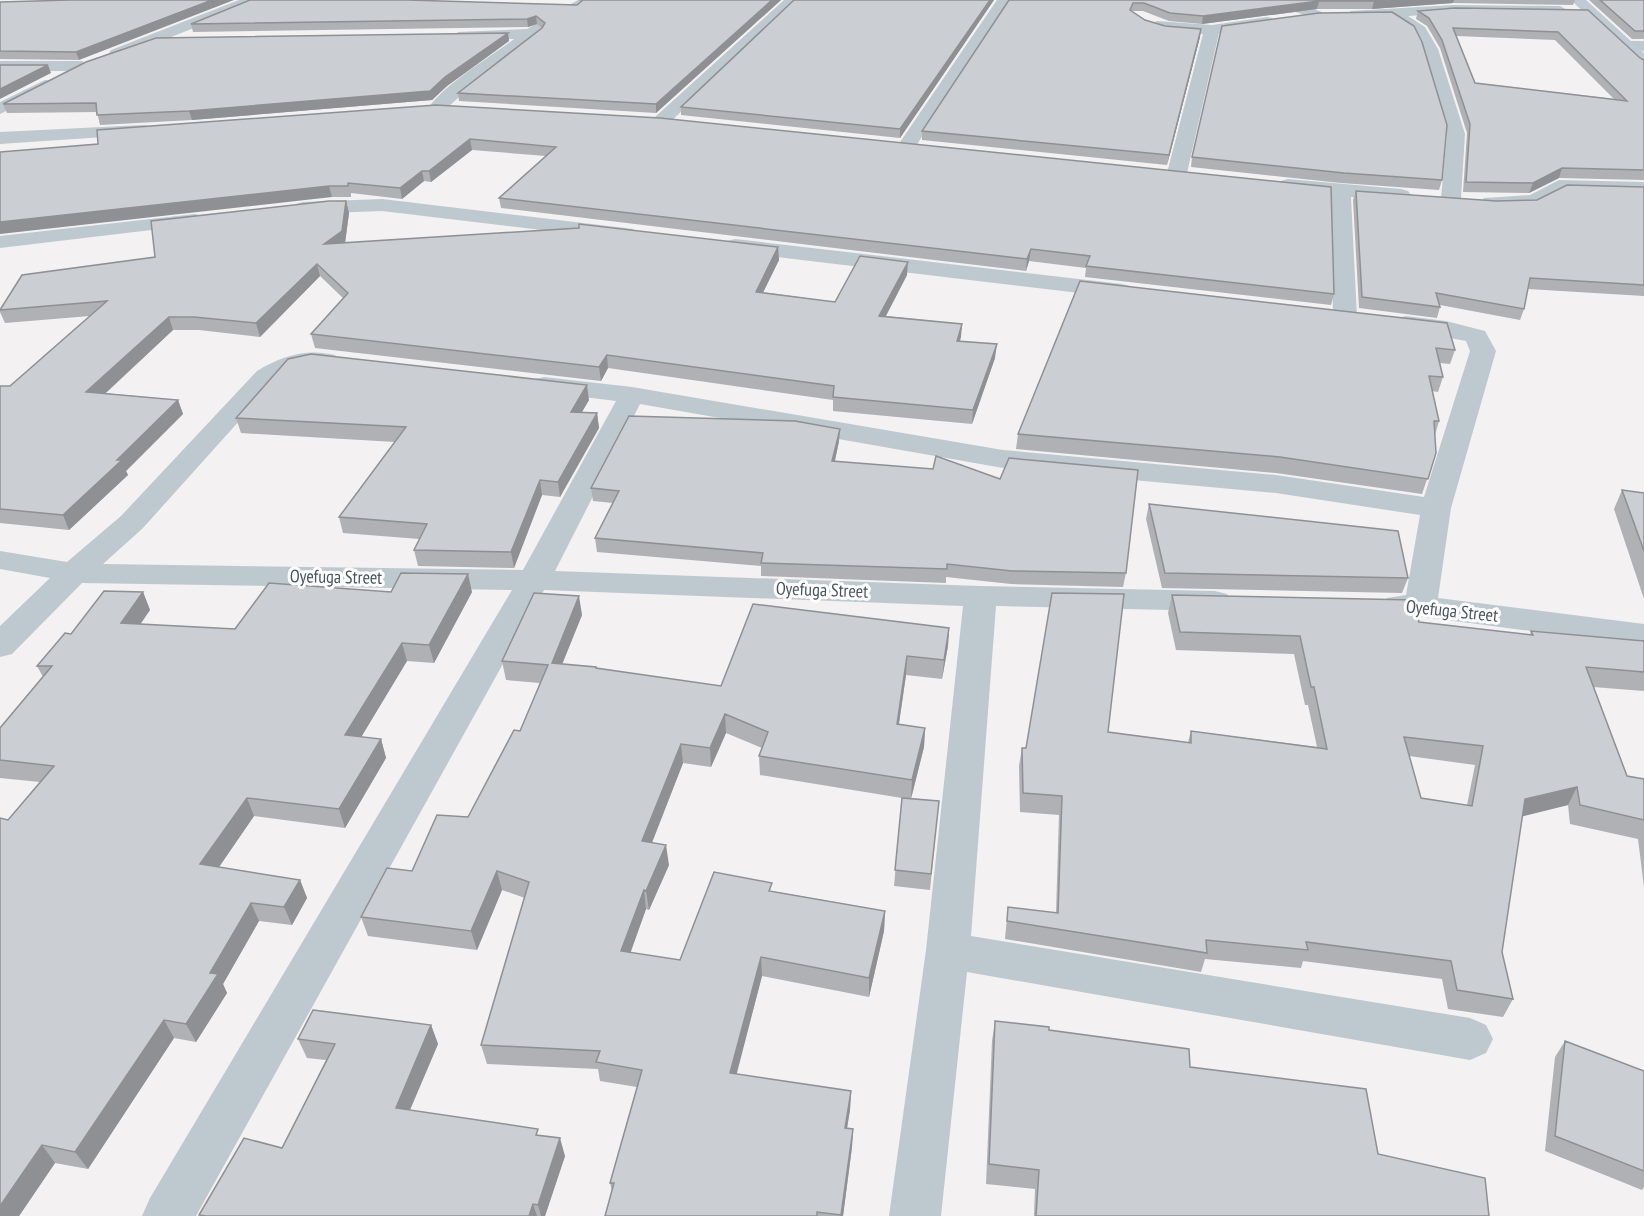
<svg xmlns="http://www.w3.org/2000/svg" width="1644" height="1216" font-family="'PT Sans Narrow',sans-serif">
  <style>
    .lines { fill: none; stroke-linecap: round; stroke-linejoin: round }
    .street { fill: #bec9cf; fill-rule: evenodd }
    .secondary { fill: #bfcad4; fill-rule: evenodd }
    .wall { fill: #afb1b5; fill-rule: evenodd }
    .shaded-wall { fill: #8e9094 }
    .building { fill: #cbced3; stroke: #8e9094; stroke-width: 1.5; fill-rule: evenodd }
    .labels { text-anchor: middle; stroke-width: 6; stroke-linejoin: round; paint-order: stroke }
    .street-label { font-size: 18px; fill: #48555e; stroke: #fff }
  </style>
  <rect width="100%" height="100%" fill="#f3f1f1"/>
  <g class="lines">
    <path class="street" d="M239,0H259L257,3L123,56H111L109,53L111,50Z
      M578,0H595L535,37L460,96L444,111H432L429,107C446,83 490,57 514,39L463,40L458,38L455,35L458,32L527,29Z
      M784,0H799L667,125H655L652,121L655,117Z
      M997,0H1011L914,149H900L898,145Z
      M1270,0H1290L1322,12L1324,15L1322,18H1312L1272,3Z
      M1453,5L1560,6L1567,10L1560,14L1453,13L1408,16L1425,27L1438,49L1465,134L1461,198L1458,202H1444L1441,198L1447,134L1422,49L1414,33L1390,17L1351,19L1344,15L1351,11Z
      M1267,17L1272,18L1274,21L1272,24L1219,33L1187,173L1184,177H1170L1167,173L1203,34L1157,29L1150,25L1157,21L1212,25Z
      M1627,41H1644V51L1621,49L1619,46L1621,43Z
      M0,61H82L90,66L82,71H0Z
      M45,80L51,81L53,85L51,89L0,114V102Z
      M143,125L149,126L152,130L149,134L0,144V132Z
      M1288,179L1401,189L1408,191L1411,195L1408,199L1401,201L1351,197L1357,317L1353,322L1345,324L1337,322L1333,317L1331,195L1281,189L1278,185L1281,181Z
      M1559,180L1644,182V194L1563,192L1534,207L1484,206L1481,202L1484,198L1530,195Z
      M382,199L625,228L633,229L636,234L633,239L625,240L382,211L303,214L296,212L293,208L296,204L303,202Z
      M195,214L202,216L205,220L202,224L0,248V236Z
      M735,239L1122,284L1130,286L1134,291L1130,296L1122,298L727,251L724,246L727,241Z
      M1406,316L1446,321L1485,331L1496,351L1451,508L1438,598L1644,624V646L1387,612L1383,605L1387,598L1406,595L1420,515L1276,493L1003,468L640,404L555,571L980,586L1215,591L1227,594L1231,601L1227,608L1215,611L996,606L971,936L1470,1018L1486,1025L1493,1039L1486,1053L1470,1060L967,972L941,1216H889L926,950L963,606L544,590L196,1216H142L150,1198L512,590L82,583L12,654L0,657V626L50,578L0,569V551L67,562L121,516L257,371C281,356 307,348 335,355L339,360L335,365L303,368L275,381L143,528L103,564L523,570L616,401L535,391L531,385L535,379L544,377L632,387L1003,450L1276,475L1424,497L1470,351L1466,341L1397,328L1394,323L1397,318Z"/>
    <path class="secondary" d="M1571,0H1586L1644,53V67L1638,65Z"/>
  </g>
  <path class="wall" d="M70,0L79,60L0,59V2Z
    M578,0H781L656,113L459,101L458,93L542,28L537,24L528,27L193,32L191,24L577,5L581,2Z
    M794,0H994L900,138L681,115V107Z
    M1009,0H1575L1573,5L1453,3L1372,9H1317L1202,24L1169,21L1143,11H1132L1145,20L1200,37L1167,165L922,140V131Z
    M1589,0H1644V39H1632Z
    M1588,10L1640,58L1644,60V180L1559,178L1529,193L1463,192L1467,133L1440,48L1427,26L1416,19L1418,11ZM1456,36L1555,40L1614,99L1475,83Z
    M508,33L509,41L447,86L432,100L192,120L100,125L97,112L7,113L3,104Z
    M436,105L1334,294L1331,305L1085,277L1086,268L1029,261L1026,271L501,208L499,198L546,156L472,150L431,182L424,181L402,199L351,193V197H332L98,144Z
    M1192,157L1442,180L1439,190L1341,183L1191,167Z
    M1644,187V296L1528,289L1524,309L1520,320L1440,305V307L1437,318L1359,308L1353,200L1356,191L1496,201L1537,200Z
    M346,201L349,213L345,243L778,247L779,260L763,292L835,302L907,275L886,316L962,324L960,341L995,358L972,424L833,411V400L608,368L601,381L315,348L311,334L343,298L320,276L260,337L199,330H173L105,393L178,400L183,414L126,471L128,475L69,530L0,523V386H10L90,316L5,323L0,312V309L155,257Z
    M1080,281L1455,350L1450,364L1440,363L1443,377L1438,392L1432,391L1439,421L1435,435L1436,453L1422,494L1276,473L1016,449L1018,434Z
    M589,400L582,412L597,413L599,428L560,497L542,495L514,568L418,566L414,550L419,539L343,533L339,517L395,442L241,433L236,418Z
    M839,441L835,461L1126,573L1123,587L1011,584L946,577V583L761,576V566L597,552L595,538L613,503L593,501L591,488Z
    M1622,490L1644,493V599L1614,509Z
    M1149,504L1408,578L1402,593L1162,588L1146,519Z
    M143,592L150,610L140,624L235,629L391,592H472L434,663L407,661L361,737L381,739L386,758L345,828L254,816L219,867L300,880L307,898L292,925L259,921L223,984L227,993L196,1042L174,1038L88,1169L55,1163L19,1216L8,820L40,782L0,778V728L43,677L37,666L71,634Z
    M1172,595L1530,635L1531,631L1644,641V691L1593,687L1627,776L1644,779V887L1638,839L1570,824L1568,805L1522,816L1502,952L1513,999L1503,1017L1448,1009L1442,979L1303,961L1301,968L1205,959L1201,972L1005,939L1008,907L1056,913L1059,815L1020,812L1019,766L1022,748H1026L1108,732L1188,742L1191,731L1317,747L1308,705H1305L1294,654L1176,650L1168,613ZM1409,756L1475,765L1467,805L1421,798Z
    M582,615L562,664L596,667L597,669L721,686L949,628L948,646L942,679L906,675L899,724L925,728L924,747L911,798L939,801L930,890L894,886L902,798L760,775L759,756L762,748L726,733L711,767L683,763L652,843L669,865L649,910L646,909L630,953L680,960L772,891L885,911L884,931L869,997L762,976L736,1074L851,1091L850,1110L847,1128L853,1129L852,1147L843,1216H605L612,1191L610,1183L637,1087L600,1081L598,1069L487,1064L481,1045L525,898L502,890L477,950L368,936L361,917L412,871L468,817L520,731L540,683L506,680L502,661Z
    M995,1021L1049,1030L1190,1067L1378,1154L1489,1216H1034L1035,1189L986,1184L992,1041Z
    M431,1025L438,1044L410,1110L539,1135L565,1156L545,1216H200L199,1215L282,1148L326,1060L307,1058L298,1039Z
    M1565,1041L1644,1071V1187L1642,1190L1545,1151L1555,1057Z"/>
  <path class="shaded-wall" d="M212,0H234L79,60L76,52Z
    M772,0H781L656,113V104Z
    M990,0H994L900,138V129Z
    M1391,0H1454L1453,3L1372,9L1374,1Z
    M1319,1L1317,9L1202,24L1203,16Z
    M536,16L537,24L528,27L527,19Z
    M1201,29L1200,37L1167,165L1169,155Z
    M508,33L509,41L447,86L432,100L192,120L189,111L445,77Z
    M48,65L51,73L0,99V89Z
    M470,139L472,150L431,182L429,171Z
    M1562,168L1559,178L1529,193L1533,183Z
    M422,171L424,181L402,199L400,188Z
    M329,186L332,197L0,234V222Z
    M346,201L349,213L345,243L324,244Z
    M778,247L779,260L757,305L756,292Z
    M1031,249L1029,261L1026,271L1027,259Z
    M908,262L907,275L879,329V316Z
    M317,264L320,276L260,337L256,323Z
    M169,317L173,330L92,406L86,392Z
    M962,324L961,337L956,354L957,341Z
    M997,344L995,358L972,424L973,410Z
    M607,355L608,368L601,381L599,367Z
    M587,385L589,400L573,427L571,412Z
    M178,400L183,414L126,471L128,475L69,530L63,515L117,460Z
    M597,413L599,428L560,497L558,482Z
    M840,429L839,441L832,474V461Z
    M540,480L542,495L514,568L511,552Z
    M468,574L472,592L434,663L429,645Z
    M143,592L150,610L129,641L121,623Z
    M579,596L582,615L555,682L552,663Z
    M949,628L948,646L942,679L944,660Z
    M402,643L407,661L351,754L345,735Z
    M907,656L906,675L896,743L897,724Z
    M725,714L726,733L711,767L710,748Z
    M925,728L924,747L911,799L912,780Z
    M381,739L386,758L345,828L339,809Z
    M681,744L683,763L645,860L642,841Z
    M1577,787L1568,805L1516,818L1525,799Z
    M247,798L254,816L208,883L200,864Z
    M666,845L669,865L649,910L646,891Z
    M497,871L502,890L477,950L471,931Z
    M300,880L307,898L292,925L284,907Z
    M644,890L646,909L624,971L621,951Z
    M251,903L259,921L223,984L227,993L196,1042L186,1024L210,973Z
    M885,911L884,931L869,997V978Z
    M761,957L762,976L732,1092L730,1073Z
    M164,1020L174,1038L88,1169L75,1152Z
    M431,1025L438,1044L403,1126L396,1108Z
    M851,1091L850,1110L844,1146L845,1128Z
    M853,1129L852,1147L843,1216H841Z
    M560,1138L565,1156L545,1216H541L538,1205Z
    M42,1145L55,1163L19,1216H0V1206Z
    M533,1204L537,1216H529Z"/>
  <path class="building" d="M70,0H212L76,52L0,51V2Z
    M250,0H407L577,5L583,0H772L656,104L458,93L542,28L545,23L536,16L527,19L191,24Z
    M794,0H990L900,129L681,107Z
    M1009,0H1391L1374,1H1319L1203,16L1170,13L1144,3H1133L1130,10L1145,20L1165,26L1201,29L1169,155L922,131Z
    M1600,0H1644V31H1635Z
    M1455,8L1588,10L1640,58L1644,60V170L1562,168L1533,183L1466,182L1470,124L1442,40L1429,18L1418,11ZM1453,28L1558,32L1627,101L1475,83Z
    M1392,12L1414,26L1422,42L1447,125L1442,180L1344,173L1192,157L1222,26L1319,13Z
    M508,33L445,77L430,91L189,111L97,115L96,103L3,104L86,62L156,38Z
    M0,65H48L0,89Z
    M436,105L660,118L1331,187L1334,294L1086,266L1090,256L1031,249L1027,259L499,198L556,147L470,139L429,171H422L400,188L348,183V186H329L0,222V152L98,144L97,130Z
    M1567,185L1644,187V285L1530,278L1524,309L1436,293L1440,307L1362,297L1356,191L1496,201L1537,200Z
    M329,201H346L342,231L324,244L579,228V224L778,247L756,292L835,302L860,256L908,262L879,316L962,324L957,341L997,344L973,410L833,397L834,386L607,355L599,367L311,334L348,293L317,264L256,323L194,317H169L86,392L178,400L117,460H122L63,515L0,509V386H10L107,301L0,310L22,275L155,257L151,221Z
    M1080,281L1447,323L1455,350L1436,348L1443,377L1429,376L1439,421H1434L1436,453L1428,479L1280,457L1018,434Z
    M311,354L587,385L571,412L597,413L558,482L540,480L511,552L414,550L427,524L339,517L406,427L236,418L288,359Z
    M629,416L795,421L840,429L832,461L933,469L936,456L1000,479L1009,458L1138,470L1126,573L1012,571L947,564V569L761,563L763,553L595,538L619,491L591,488Z
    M1622,490L1644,493V551Z
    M1149,504L1398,531L1408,578L1165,573Z
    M401,573L468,574L429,645L402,643L345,735L381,739L339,809L247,798L200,864L300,880L284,907L251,903L210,973L218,974L186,1024L164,1020L75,1152L42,1145L0,1206V818L8,820L54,766L0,760V728L52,666H37L65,633L71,634L104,591L143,592L121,623L235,629L269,583L391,592Z
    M534,593L579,596L552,663L596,667V668L721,686L753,604L949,628L944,660L907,656L897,724L925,728L912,780L759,756L768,732L725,714L710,748L681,744L642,841L666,845L646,891L644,890L621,951L680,960L714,872L772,883L769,891L885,911L869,978L761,957L730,1073L851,1091L845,1128L853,1129L841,1215L817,1212V1216H605L614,1183H610L642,1070L596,1062L600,1051L481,1045L529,882L497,871L471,931L361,917L387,868L412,871L437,815L468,817L514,730L520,731L548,665L502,661Z
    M1052,593L1124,594L1108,732L1191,743V731L1327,749L1314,687H1311L1300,636L1180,632L1172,595L1414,600L1419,622L1533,635L1531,631L1644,641V672L1586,667L1627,776L1644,779V820L1580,805L1577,787L1525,799L1502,952L1513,999L1457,990L1451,961L1306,942L1308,950L1206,940L1207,953L1007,921L1008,907L1058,913L1062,796L1023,793L1022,748H1026ZM1404,737L1483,746L1472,806L1421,798Z
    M902,798L939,801L931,874L895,870Z
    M313,1010L431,1025L396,1108L538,1129L536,1135L560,1138L538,1205L533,1204L529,1216H206L199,1215L244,1138L282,1148L335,1044L298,1039Z
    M995,1021L1049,1027V1030L1189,1049L1190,1067L1366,1089L1378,1154L1485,1178L1489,1216H1036L1039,1170L989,1164Z
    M1565,1041L1644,1071V1171L1555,1136Z"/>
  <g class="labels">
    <g class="street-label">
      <text transform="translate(336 577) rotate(1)" y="6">Oyefuga Street</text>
      <text transform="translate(822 590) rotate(2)" y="6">Oyefuga Street</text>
      <text transform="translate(1452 611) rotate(6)" y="6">Oyefuga Street</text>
    </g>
  </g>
</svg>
